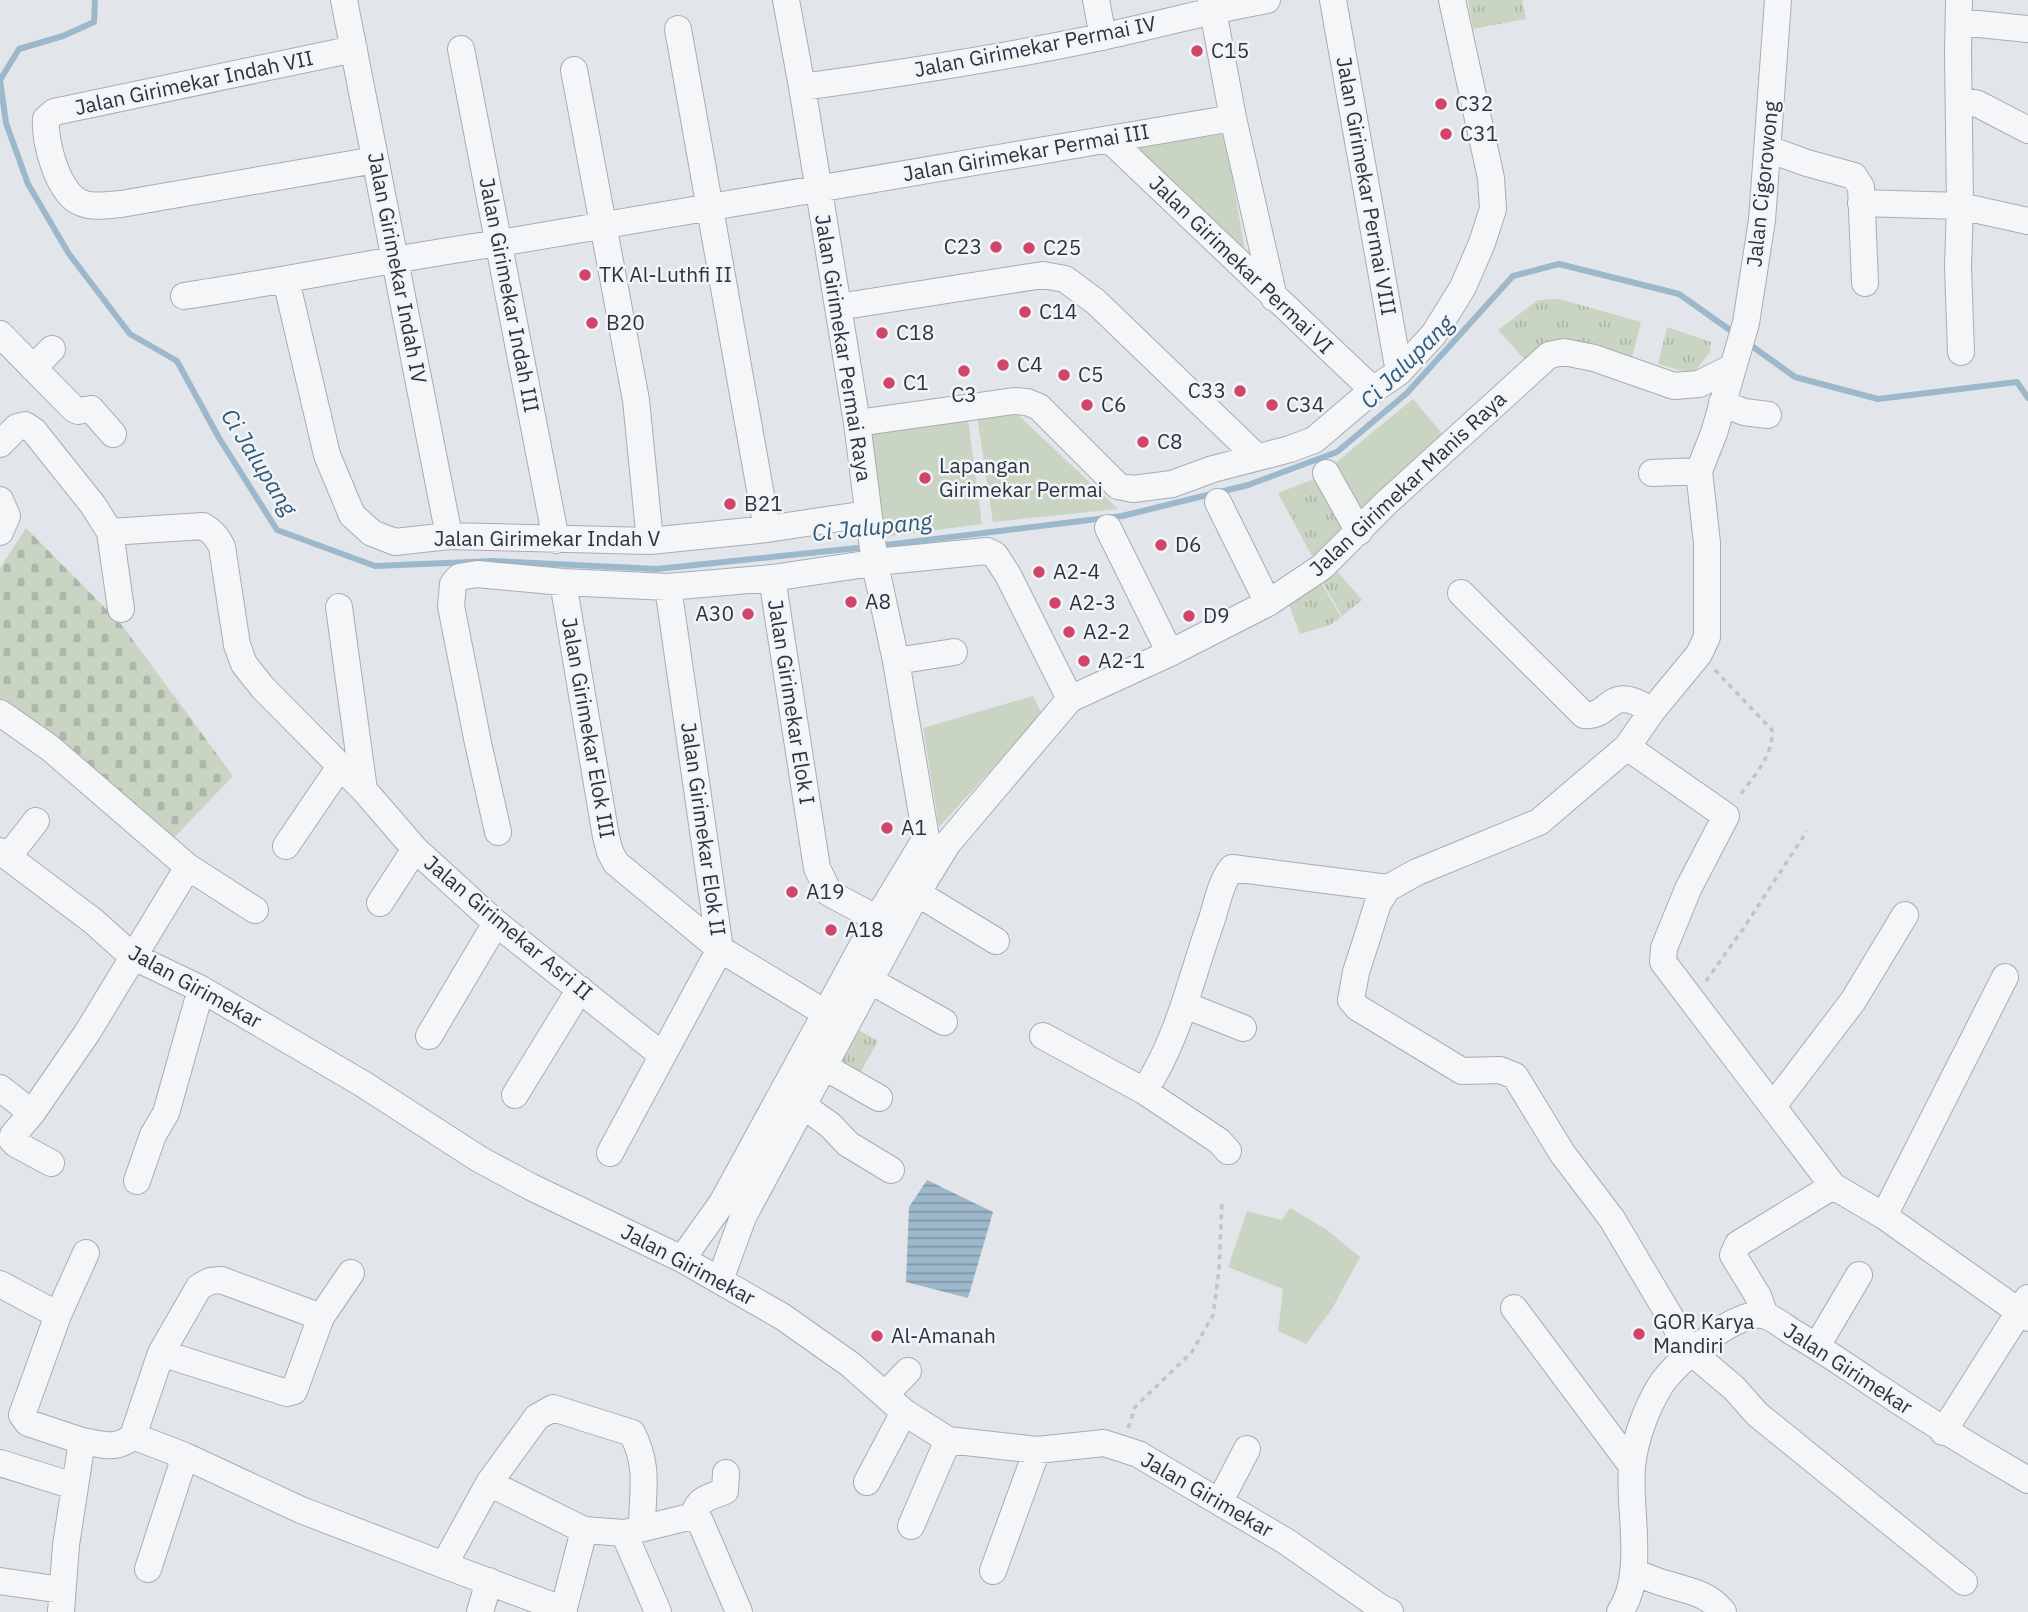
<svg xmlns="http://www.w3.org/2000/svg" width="2028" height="1612" font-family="'IBM Plex Sans',sans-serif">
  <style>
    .grass { fill: url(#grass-tufts) }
    .cemetery { fill: url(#cemetery-stones) }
    .park { fill: #c9d4c3 }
    .water { fill: url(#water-rules) }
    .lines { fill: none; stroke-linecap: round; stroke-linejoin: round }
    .stream { stroke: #9db8ca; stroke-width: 6 }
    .minor-casing { stroke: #a7adb4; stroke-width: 28 }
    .path { stroke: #c0c4c9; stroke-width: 3.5; stroke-dasharray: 5 5; stroke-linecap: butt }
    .minor { stroke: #f5f6f8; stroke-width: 26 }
    .poi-dot { fill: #d0466b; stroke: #f1f5f8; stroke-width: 2.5 }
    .labels { text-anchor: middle; stroke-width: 5; stroke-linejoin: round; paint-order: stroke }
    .street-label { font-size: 21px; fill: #2a3542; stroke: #f1f5f8 }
    .poi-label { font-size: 21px; fill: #2a3542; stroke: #f1f5f8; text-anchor: start }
    .water-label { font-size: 23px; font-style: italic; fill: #335977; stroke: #f1f5f8 }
  </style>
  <defs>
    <pattern id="grass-tufts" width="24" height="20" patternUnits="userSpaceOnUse" patternTransform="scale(1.75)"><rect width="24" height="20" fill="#c9d4c3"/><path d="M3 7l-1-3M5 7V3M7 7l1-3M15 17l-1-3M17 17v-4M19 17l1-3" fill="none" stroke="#adb7a9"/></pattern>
    <pattern id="cemetery-stones" width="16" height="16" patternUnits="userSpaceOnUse" patternTransform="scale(1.75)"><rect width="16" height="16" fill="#c9d4c3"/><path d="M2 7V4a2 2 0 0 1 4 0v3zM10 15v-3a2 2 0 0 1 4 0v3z" fill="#adb7a9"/></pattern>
    <pattern id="water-rules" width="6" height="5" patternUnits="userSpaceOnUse" patternTransform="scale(1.75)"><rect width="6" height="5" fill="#9db8ca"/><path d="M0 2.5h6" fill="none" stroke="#8096a6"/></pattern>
  </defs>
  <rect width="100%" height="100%" fill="#e2e6ea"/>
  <path class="grass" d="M1468,0H1522L1526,19L1473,29Z
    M1559,299L1641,322L1632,358L1527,362L1498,330L1538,300Z
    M1667,327L1711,342L1710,352L1693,374L1658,364Z
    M1319,477L1345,531L1314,560L1278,493Z
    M1338,572L1362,600L1342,616L1323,583Z
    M1322,584L1341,617L1330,625L1300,634L1289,605Z
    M855,1028L878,1041L859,1075L836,1061Z"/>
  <path class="cemetery" d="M26,528L121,624L233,776L170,842L3,699L0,703V568Z"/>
  <path class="park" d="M1225,134L1245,251L1132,148Z
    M1413,399L1445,437L1364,514L1334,464Z
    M1014,411L1118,509L993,522L977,416Z
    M968,419L982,524L883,537L869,432Z
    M1033,696L1042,714L939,827L923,728Z
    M1290,1208L1327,1230L1360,1257L1332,1309L1306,1344L1278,1331L1283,1289L1228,1267L1247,1211L1282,1220Z"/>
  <path class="water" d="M927,1180L993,1212L968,1298L906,1282L909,1207Z"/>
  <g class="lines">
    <path class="stream" d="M95,0L94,22L63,36L19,49L0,80L6,123L28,184L69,254L130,334L177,361L219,438L277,530L375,566L494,561L657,569L867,547
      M1749,344L1795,377L1878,399L2017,382L2028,398
      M878,546L1122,516L1248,485L1337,452L1407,393L1513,276L1559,264L1679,294L1737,335"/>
    <g class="minor-casing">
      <path id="minor" d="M344,0L449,536
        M1096,0L1103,37
        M1211,0L1233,118L1274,298
        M1333,0L1399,372
        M1778,0L1762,220L1746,323L1714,433L1699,471L1707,543V637L1699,654L1652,711L1627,747L1726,816L1688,889L1664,948L1663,962L1833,1186L1884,1216L2028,1318
        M1959,0L1958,53L1960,206L1958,267L1961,352
        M1959,22L2028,29
        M678,29L767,529
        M354,49L54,112L46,119C44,141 58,195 82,203C94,208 108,205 121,204L375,160
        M461,49L556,540
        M574,70L636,400L650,541
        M802,87C903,73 1002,58 1101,37C1157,25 1211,10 1267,0
        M1960,100L1978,104L2028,130
        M1109,139L1373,390
        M1768,149L1807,163L1854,176L1861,187L1865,283
        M1861,203L1960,206L2028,221
        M286,280L327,455L352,515L372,533L395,542L449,536L650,541L767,529L867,514
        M184,296C290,280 394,258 500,243L1233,118
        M838,307L1043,275L1065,279L1096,302L1257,457
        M0,334L74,409L78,411L91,409L113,434
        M33,368L52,349
        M1722,403L1744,412L1768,415
        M857,423L1014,401L1027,402L1039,407L1118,486L1133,489L1172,484L1213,469L1290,449L1314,440L1373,390L1399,372L1434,334L1463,287L1482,243L1493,209L1491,178L1452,0
        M0,444L17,427L25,425L34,431L93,505L110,532L203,526C213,532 217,537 222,547L237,645L244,664L263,688L364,790L415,849L496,923L662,1055
        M1326,473L1359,532
        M1652,473L1699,471
        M0,500L7,516L0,532
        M1218,502L1268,603
        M1108,528L1170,653
        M110,532L121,609
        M772,578L886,561L987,551L995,555L1008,575L1070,699
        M563,582L606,837L610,852L616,863L720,949L840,1022
        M668,587L720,949
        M1461,593L1584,715C1613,718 1607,681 1652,711
        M339,607L364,790
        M896,661L954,652
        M0,713L50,748L188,867L255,910
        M1627,747L1539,822L1417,872L1388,888L1378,903L1367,938L1356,972L1351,1000L1358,1008L1462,1071L1500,1070L1515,1076L1562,1153L1612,1219L1691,1352L1734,1388L1757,1414L1964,1582
        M498,832L478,743L451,606L453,584L459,577L477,574L563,582L668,587L772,578L817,868L829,893L891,926
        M286,846L339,768
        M0,851L93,921L132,956L201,989L363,1084L479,1159L531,1187L682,1259L783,1317L851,1365L904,1412L948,1440L1037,1450L1104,1443L1138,1454L1287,1542L1381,1608L1390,1612
        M8,857L36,821
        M917,893L996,941
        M380,903L415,849
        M869,980L944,1022
        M1185,1005L1243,1028
        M429,1036L496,923
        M1043,1036L1144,1091L1219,1141L1228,1151
        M823,1066L879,1098
        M0,1088L32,1113
        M1144,1091C1179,1039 1191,977 1212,919C1217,903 1221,881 1232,868L1388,888
        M515,1095L580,989
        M802,1105L830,1125L848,1144L891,1170
        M1773,1106L1853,1001L1905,915
        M610,1153L720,949
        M51,1163L16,1144L12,1140L13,1135L32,1113L87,1033L188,867
        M137,1181L153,1135L166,1113L201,989
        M1884,1216L2005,977
        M682,1259L722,1203L877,919L926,838L896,661L875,564L857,423L802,87L786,0
        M720,1280L743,1217L917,893L948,843L1070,699L1170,653L1268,603L1322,567L1386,503L1549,355L1564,352L1594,358L1674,386L1699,384L1731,368
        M0,1284L58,1315L86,1253
        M1514,1308L1632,1466
        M58,1315L22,1415L28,1423L82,1441
        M1765,1315L1758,1296L1733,1255L1738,1244L1833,1186
        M1817,1346L1859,1275
        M161,1353L287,1393L294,1391L321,1317L351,1273
        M886,1394L908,1371
        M1943,1432L2028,1298
        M133,1436L185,1456L301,1510L444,1565L489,1483L584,1530L624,1533L693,1516L700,1521L739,1612
        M0,1463L74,1486
        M867,1482L904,1412
        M489,1483L537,1417L553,1408L632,1433C650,1468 642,1491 642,1528
        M1220,1501L1247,1449
        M693,1516C699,1497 709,1498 725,1491L726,1473
        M911,1526L948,1440
        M624,1533L658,1612
        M444,1565L564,1610
        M148,1569L185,1456
        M993,1571L1037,1450
        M1633,1572C1645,1576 1657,1582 1670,1585C1690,1591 1709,1594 1723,1612
        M0,1581L62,1590
        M61,1612L66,1545L82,1441C102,1444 116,1451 133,1436L161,1353L199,1287L210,1281L221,1280L321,1317
        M480,1612L489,1581
        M563,1612L584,1530
        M1620,1612C1646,1574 1628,1510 1632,1466C1635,1439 1646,1409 1660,1386C1674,1363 1739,1306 1767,1316C1776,1320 1786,1328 1794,1333C1820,1348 1845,1365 1870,1382C1922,1417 1974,1449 2028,1480"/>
    </g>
    <path class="path" d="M1715,670L1772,730C1774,756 1752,778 1738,798
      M1706,981L1743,929L1807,831
      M1128,1428L1135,1407L1192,1352L1213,1315L1219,1270L1222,1202"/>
    <use href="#minor" class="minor"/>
  </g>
  <g class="poi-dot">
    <circle cx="1197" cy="51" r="7"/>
    <circle cx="1441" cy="104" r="7"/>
    <circle cx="1446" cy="134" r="7"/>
    <circle cx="996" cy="247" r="7"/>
    <circle cx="1029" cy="248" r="7"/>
    <circle cx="585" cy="275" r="7"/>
    <circle cx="1025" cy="312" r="7"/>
    <circle cx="592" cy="323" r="7"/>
    <circle cx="882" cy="333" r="7"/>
    <circle cx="1003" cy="365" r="7"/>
    <circle cx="964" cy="371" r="7"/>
    <circle cx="1064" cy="375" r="7"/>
    <circle cx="889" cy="383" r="7"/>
    <circle cx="1240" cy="391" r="7"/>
    <circle cx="1087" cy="405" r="7"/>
    <circle cx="1272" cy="405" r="7"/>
    <circle cx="1143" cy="442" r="7"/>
    <circle cx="925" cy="478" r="7"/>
    <circle cx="730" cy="504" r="7"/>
    <circle cx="1161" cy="545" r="7"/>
    <circle cx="1039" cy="572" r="7"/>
    <circle cx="851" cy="602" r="7"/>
    <circle cx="1055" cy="603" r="7"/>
    <circle cx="748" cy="614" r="7"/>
    <circle cx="1189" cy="616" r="7"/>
    <circle cx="1069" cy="632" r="7"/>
    <circle cx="1084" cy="661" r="7"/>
    <circle cx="887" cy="828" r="7"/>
    <circle cx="792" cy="892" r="7"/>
    <circle cx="831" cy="930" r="7"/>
    <circle cx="1639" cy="1334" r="7"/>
    <circle cx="877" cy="1336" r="7"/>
  </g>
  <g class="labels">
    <g class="street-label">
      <text transform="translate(1035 47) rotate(-11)" y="7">Jalan Girimekar Permai IV</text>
      <text transform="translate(194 83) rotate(-12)" y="7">Jalan Girimekar Indah VII</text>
      <text transform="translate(1026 153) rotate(-10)" y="7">Jalan Girimekar Permai III</text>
      <text transform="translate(1763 184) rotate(-84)" y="7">Jalan Cigorowong</text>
      <text transform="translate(1366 186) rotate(80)" y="7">Jalan Girimekar Permai VIII</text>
      <text transform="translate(1241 265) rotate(44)" y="7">Jalan Girimekar Permai VI</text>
      <text transform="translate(397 268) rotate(79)" y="7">Jalan Girimekar Indah IV</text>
      <text transform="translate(509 295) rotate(79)" y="7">Jalan Girimekar Indah III</text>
      <text transform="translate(843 348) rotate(81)" y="7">Jalan Girimekar Permai Raya</text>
      <text transform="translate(1408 484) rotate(-43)" y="7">Jalan Girimekar Manis Raya</text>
      <text x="547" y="546">Jalan Girimekar Indah V</text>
      <text transform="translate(791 702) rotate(81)" y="7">Jalan Girimekar Elok I</text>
      <text transform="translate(588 728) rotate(80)" y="7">Jalan Girimekar Elok III</text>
      <text transform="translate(703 829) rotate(82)" y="7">Jalan Girimekar Elok II</text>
      <text transform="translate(508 928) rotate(40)" y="7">Jalan Girimekar Asri II</text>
      <text transform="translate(195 987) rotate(29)" y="7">Jalan Girimekar</text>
      <text transform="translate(688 1265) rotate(28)" y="7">Jalan Girimekar</text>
      <text transform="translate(1848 1369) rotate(33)" y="7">Jalan Girimekar</text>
      <text transform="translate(1207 1495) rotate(30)" y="7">Jalan Girimekar</text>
    </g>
    <g class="poi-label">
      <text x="1211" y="58">C15</text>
      <text x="1455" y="111">C32</text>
      <text x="1460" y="141">C31</text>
      <text x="982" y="254" text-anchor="end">C23</text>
      <text x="1043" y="255">C25</text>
      <text x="599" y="282">TK Al-Luthfi II</text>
      <text x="1039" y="319">C14</text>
      <text x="606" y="330">B20</text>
      <text x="896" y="340">C18</text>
      <text x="1017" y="372">C4</text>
      <text x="1078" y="382">C5</text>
      <text x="903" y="390">C1</text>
      <text x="1226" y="398" text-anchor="end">C33</text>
      <text x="964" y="402" text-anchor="middle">C3</text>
      <text x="1101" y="412">C6</text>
      <text x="1286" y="412">C34</text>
      <text x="1157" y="449">C8</text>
      <text x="939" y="473">Lapangan<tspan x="939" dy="24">Girimekar Permai</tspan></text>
      <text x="744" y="511">B21</text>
      <text x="1175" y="552">D6</text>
      <text x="1053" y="579">A2-4</text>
      <text x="865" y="609">A8</text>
      <text x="1069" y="610">A2-3</text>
      <text x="734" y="621" text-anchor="end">A30</text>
      <text x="1203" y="623">D9</text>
      <text x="1083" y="639">A2-2</text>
      <text x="1098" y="668">A2-1</text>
      <text x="901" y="835">A1</text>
      <text x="806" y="899">A19</text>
      <text x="845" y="937">A18</text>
      <text x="1653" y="1329">GOR Karya<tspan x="1653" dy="24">Mandiri</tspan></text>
      <text x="891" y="1343">Al-Amanah</text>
    </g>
    <g class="water-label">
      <text transform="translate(1407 362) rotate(-45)" y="8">Ci Jalupang</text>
      <text transform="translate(259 462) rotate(58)" y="8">Ci Jalupang</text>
      <text transform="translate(872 527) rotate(-6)" y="8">Ci Jalupang</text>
    </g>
  </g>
</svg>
